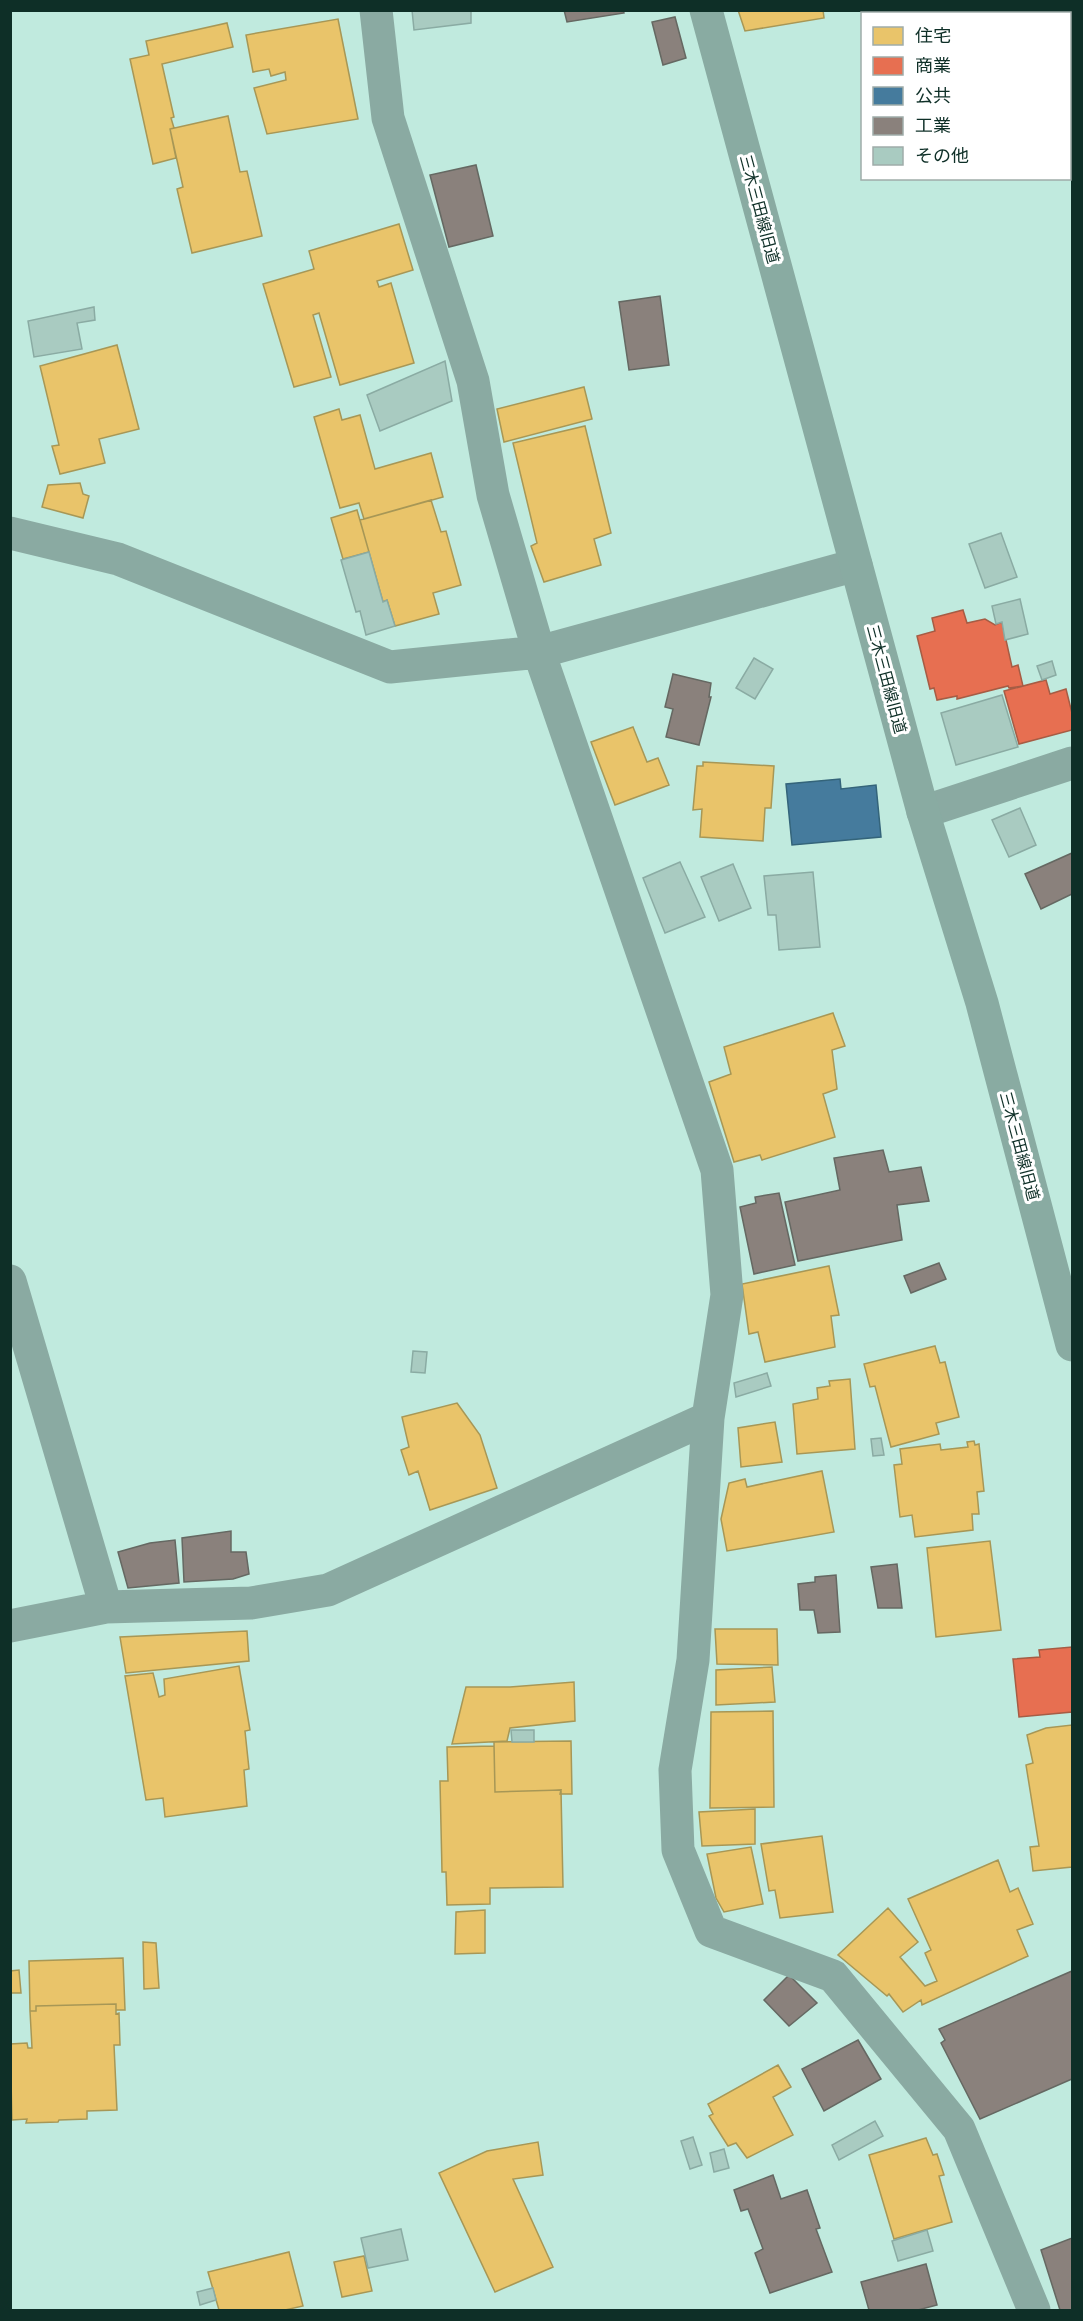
<svg xmlns="http://www.w3.org/2000/svg" width="1083" height="2321" font-family="Commissioner,'Noto Sans JP',sans-serif">
  <style>
    .homes { fill: #e9c46a; stroke: #a79756; stroke-width: 1.5 }
    .shops { fill: #e76f51; stroke: #a65c44; stroke-width: 1.5 }
    .public { fill: #457b9d; stroke: #34647a; stroke-width: 1.5 }
    .industry { fill: #8a817c; stroke: #656862; stroke-width: 1.5 }
    .building { fill: #a9cbc1; stroke: #8aaba3; stroke-width: 1.5 }
    .lines { fill: none; stroke-linecap: round; stroke-linejoin: round }
    .street { stroke: #8aaaa2; stroke-width: 33 }
    .secondary { stroke: #89aba2; stroke-width: 33 }
    .labels { text-anchor: middle; stroke-width: 6; stroke-linejoin: round; paint-order: stroke }
    .street-label { font-size: 16px; fill: #0e2f27; stroke: #fff }
  </style>
  <rect width="100%" height="100%" fill="#c0eade"/>
  <path class="homes" d="M738,10H823L824,18L745,31Z
    M1010,10H1072V37L1070,38V14H1010Z
    M338,19L358,119L267,134L254,88L286,80L285,72L271,76L269,69L253,72L246,35Z
    M227,23L233,47L162,64L174,117L171,118L174,128L170,129L176,158L153,164L130,59L149,55L146,41Z
    M228,116L240,172L247,171L262,236L192,253L177,189L183,187L170,129Z
    M399,224L413,270L377,281L379,287L391,283L414,363L340,385L319,313L313,315L331,377L294,387L263,284L314,269L309,251Z
    M117,345L139,429L99,439L105,463L60,474L52,446L59,445L40,366Z
    M584,387L592,419L504,442L497,409Z
    M339,409L342,420L360,415L375,469L431,453L443,497L364,519L359,503L340,508L314,417Z
    M585,426L611,533L594,539L601,565L544,582L531,546L537,543L513,443Z
    M80,483L83,494L89,496L83,518L42,507L48,485Z
    M431,500L441,532L446,531L461,585L433,593L439,614L395,626L387,600L383,602L360,520Z
    M357,510L369,552L343,559L331,518Z
    M633,727L647,762L658,758L669,785L615,805L591,742Z
    M703,762L774,766L771,808H765L763,841L700,837L702,809L693,810L697,766H703Z
    M833,1013L845,1046L832,1050L837,1089L823,1094L835,1137L762,1160L760,1155L734,1162L709,1082L731,1074L724,1047Z
    M829,1266L839,1315L831,1316L835,1347L765,1362L758,1332L749,1334L742,1284Z
    M935,1346L940,1363L945,1362L959,1417L936,1423L939,1434L891,1447L875,1386L870,1387L864,1364Z
    M850,1379L855,1449L797,1454L793,1404L818,1399L817,1388L830,1386L829,1381Z
    M457,1403L480,1435L497,1488L430,1510L418,1471L409,1475L401,1450L409,1447L402,1417Z
    M775,1422L782,1462L741,1467L738,1428Z
    M974,1441L975,1445L979,1444L984,1491L977,1492L979,1514H972L973,1530L915,1537L912,1515L900,1517L894,1465L902,1464L900,1449L940,1444L941,1450L968,1447L967,1442Z
    M822,1471L834,1532L727,1551L721,1519L729,1483L745,1479L747,1487Z
    M990,1541L1001,1630L936,1637L927,1548Z
    M715,1629H777L778,1665L717,1664Z
    M247,1631L249,1661L126,1673L120,1637Z
    M239,1666L250,1730L245,1731L249,1769L244,1770L247,1806L165,1817L163,1798L146,1800L125,1676L153,1673L159,1697L165,1695L164,1679Z
    M772,1667L775,1702L716,1705V1670Z
    M574,1682L575,1721L510,1728L507,1741L452,1744L466,1687H510Z
    M773,1711L774,1807L710,1808L711,1712Z
    M1072,1725V1867L1033,1871L1030,1847L1039,1846L1026,1765L1033,1763L1027,1735L1046,1728Z
    M571,1741L572,1794H560L561,1790L495,1792L494,1742Z
    M494,1746L495,1792L561,1790L563,1887L490,1888V1904L447,1905L446,1872H442L440,1781H448L447,1747Z
    M755,1809V1844L702,1846L699,1812Z
    M822,1836L833,1912L780,1918L775,1890L769,1891L761,1844Z
    M751,1847L763,1904L724,1912L716,1898L707,1854Z
    M998,1860L1010,1892L1018,1888L1033,1924L1017,1930L1028,1956L922,2005L921,2000L903,2012L889,1994L887,1996L838,1955L888,1908L918,1942L900,1957L925,1986L937,1981L925,1953L931,1950L908,1899Z
    M485,1910V1953L455,1954L456,1912Z
    M143,1942L156,1943L159,1988L144,1989Z
    M123,1958L125,2010H116V2004L36,2006V2011H30L29,1961Z
    M19,1970L21,1993H10V1971Z
    M116,2004V2014L119,2013L120,2045H114L117,2110L87,2111V2119L59,2120L58,2122L26,2123L27,2119L12,2120L10,2044L27,2043L28,2048H32L30,2011H36V2006Z
    M778,2065L791,2087L773,2097L793,2135L747,2158L736,2143L728,2146L709,2116L713,2114L708,2104Z
    M926,2138L933,2155L937,2154L944,2175L939,2176L952,2222L894,2239L869,2155Z
    M538,2142L543,2175L513,2179L553,2267L495,2292L439,2173L487,2151Z
    M289,2252L303,2306L285,2310H219L208,2272Z
    M364,2256L372,2291L342,2297L334,2262Z"/>
  <path class="shops" d="M963,610L967,623L985,619L995,625L1002,622L1012,667L1018,665L1023,686L1009,688L1008,686L957,699V696L937,700L934,688L930,689L917,636L935,631L932,618Z
    M1046,680L1050,694L1066,689L1072,713V730L1019,744L1004,691Z
    M1072,1647V1712L1019,1717L1013,1659L1040,1657L1039,1650Z"/>
  <path class="public" d="M840,779L841,789L876,785L881,837L792,845L786,784Z"/>
  <path class="industry" d="M564,10H623L624,13L567,22Z
    M675,17L686,58L663,65L652,22Z
    M476,165L493,236L449,247L430,175Z
    M660,296L669,365L629,370L619,302Z
    M673,674L711,683L709,697H711L699,745L666,737L673,709L665,707Z
    M1072,853V894L1041,909L1025,874Z
    M883,1150L889,1172L921,1167L929,1201L897,1205L902,1240L798,1261L785,1202L840,1190L834,1158Z
    M779,1193L795,1265L754,1274L740,1207L756,1203L755,1197Z
    M939,1263L946,1279L911,1293L904,1276Z
    M231,1531V1552H246L249,1574L233,1579L184,1582L182,1538Z
    M175,1540L179,1583L128,1588L118,1552L150,1543Z
    M897,1564L902,1608H878L871,1567Z
    M836,1575L840,1632L818,1633L814,1610H800L798,1584L815,1582V1577Z
    M1072,1971V2079L980,2119L941,2043L945,2040L939,2029Z
    M789,1975L817,2003L789,2026L764,2000Z
    M858,2040L881,2079L824,2111L802,2069Z
    M773,2175L781,2199L807,2190L820,2228L816,2229L832,2272L770,2293L755,2253L763,2249L748,2209L741,2211L734,2190Z
    M1072,2238V2310H1060L1041,2250Z
    M926,2264L937,2305L918,2310H869L861,2282Z"/>
  <path class="building" d="M412,10H471V23L414,30Z
    M94,307L95,320L77,323L82,349L34,357L28,321Z
    M445,361L452,401L380,431L367,395Z
    M1001,533L1017,577L985,588L969,544Z
    M369,552L383,602L387,600L395,626L366,635L360,611L356,612L341,560Z
    M1020,599L1028,634L1005,640L1002,622L996,624L992,606Z
    M754,658L773,669L755,699L736,688Z
    M1052,661L1056,675L1042,680L1037,666Z
    M1002,695L1018,747L956,765L941,713Z
    M1020,808L1036,845L1009,857L992,820Z
    M680,862L705,917L665,933L643,878Z
    M733,864L751,908L719,921L701,877Z
    M813,872L820,947L779,950L776,915H768L764,876Z
    M413,1351L427,1352L425,1373L411,1372Z
    M767,1373L771,1386L736,1397L734,1383Z
    M881,1438L884,1455L873,1456L871,1439Z
    M511,1730H534V1742H512Z
    M875,2121L883,2136L839,2160L832,2145Z
    M693,2137L702,2165L690,2169L681,2141Z
    M724,2149L729,2168L714,2172L710,2153Z
    M401,2229L408,2260L368,2268L361,2238Z
    M927,2230L933,2251L898,2261L892,2241Z
    M213,2288L216,2300L200,2305L197,2292Z"/>
  <g class="lines">
    <path class="street" d="M376,10L388,118L473,381L493,495L539,652L717,1170L727,1295L708,1418L693,1660L675,1770L678,1850L711,1931L833,1976L959,2129L1034,2310
      M10,533L118,559L390,667L539,652L856,565
      M923,812L1072,763
      M10,1281L106,1607
      M10,1626L106,1607L251,1603L328,1590L708,1418"/>
    <path class="secondary" d="M706,10L923,812L982,1003L1072,1345"/>
  </g>
  <g class="labels">
    <g class="street-label">
      <text transform="translate(760 209) rotate(75)" y="6">三木三田線旧道</text>
      <text transform="translate(887 679) rotate(75)" y="6">三木三田線旧道</text>
      <text transform="translate(1020 1146) rotate(75)" y="6">三木三田線旧道</text>
    </g>
  </g>
  <rect width="1083" height="2321" fill="none" stroke="#0e2f27" stroke-width="24"/>
  <rect x="861" y="12" width="210" height="168" fill="#ffffff" stroke="#9faca9" stroke-width="1.5"/>
  <rect x="873" y="27" width="30" height="18" fill="#e9c46a" stroke="#9faca9" stroke-width="1.5"/>
  <text x="915" y="42" font-size="18" fill="#0e2f27">住宅</text>
  <rect x="873" y="57" width="30" height="18" fill="#e76f51" stroke="#9faca9" stroke-width="1.5"/>
  <text x="915" y="72" font-size="18" fill="#0e2f27">商業</text>
  <rect x="873" y="87" width="30" height="18" fill="#457b9d" stroke="#9faca9" stroke-width="1.5"/>
  <text x="915" y="102" font-size="18" fill="#0e2f27">公共</text>
  <rect x="873" y="117" width="30" height="18" fill="#8a817c" stroke="#9faca9" stroke-width="1.5"/>
  <text x="915" y="132" font-size="18" fill="#0e2f27">工業</text>
  <rect x="873" y="147" width="30" height="18" fill="#a9cbc1" stroke="#9faca9" stroke-width="1.5"/>
  <text x="915" y="162" font-size="18" fill="#0e2f27">その他</text>
</svg>
